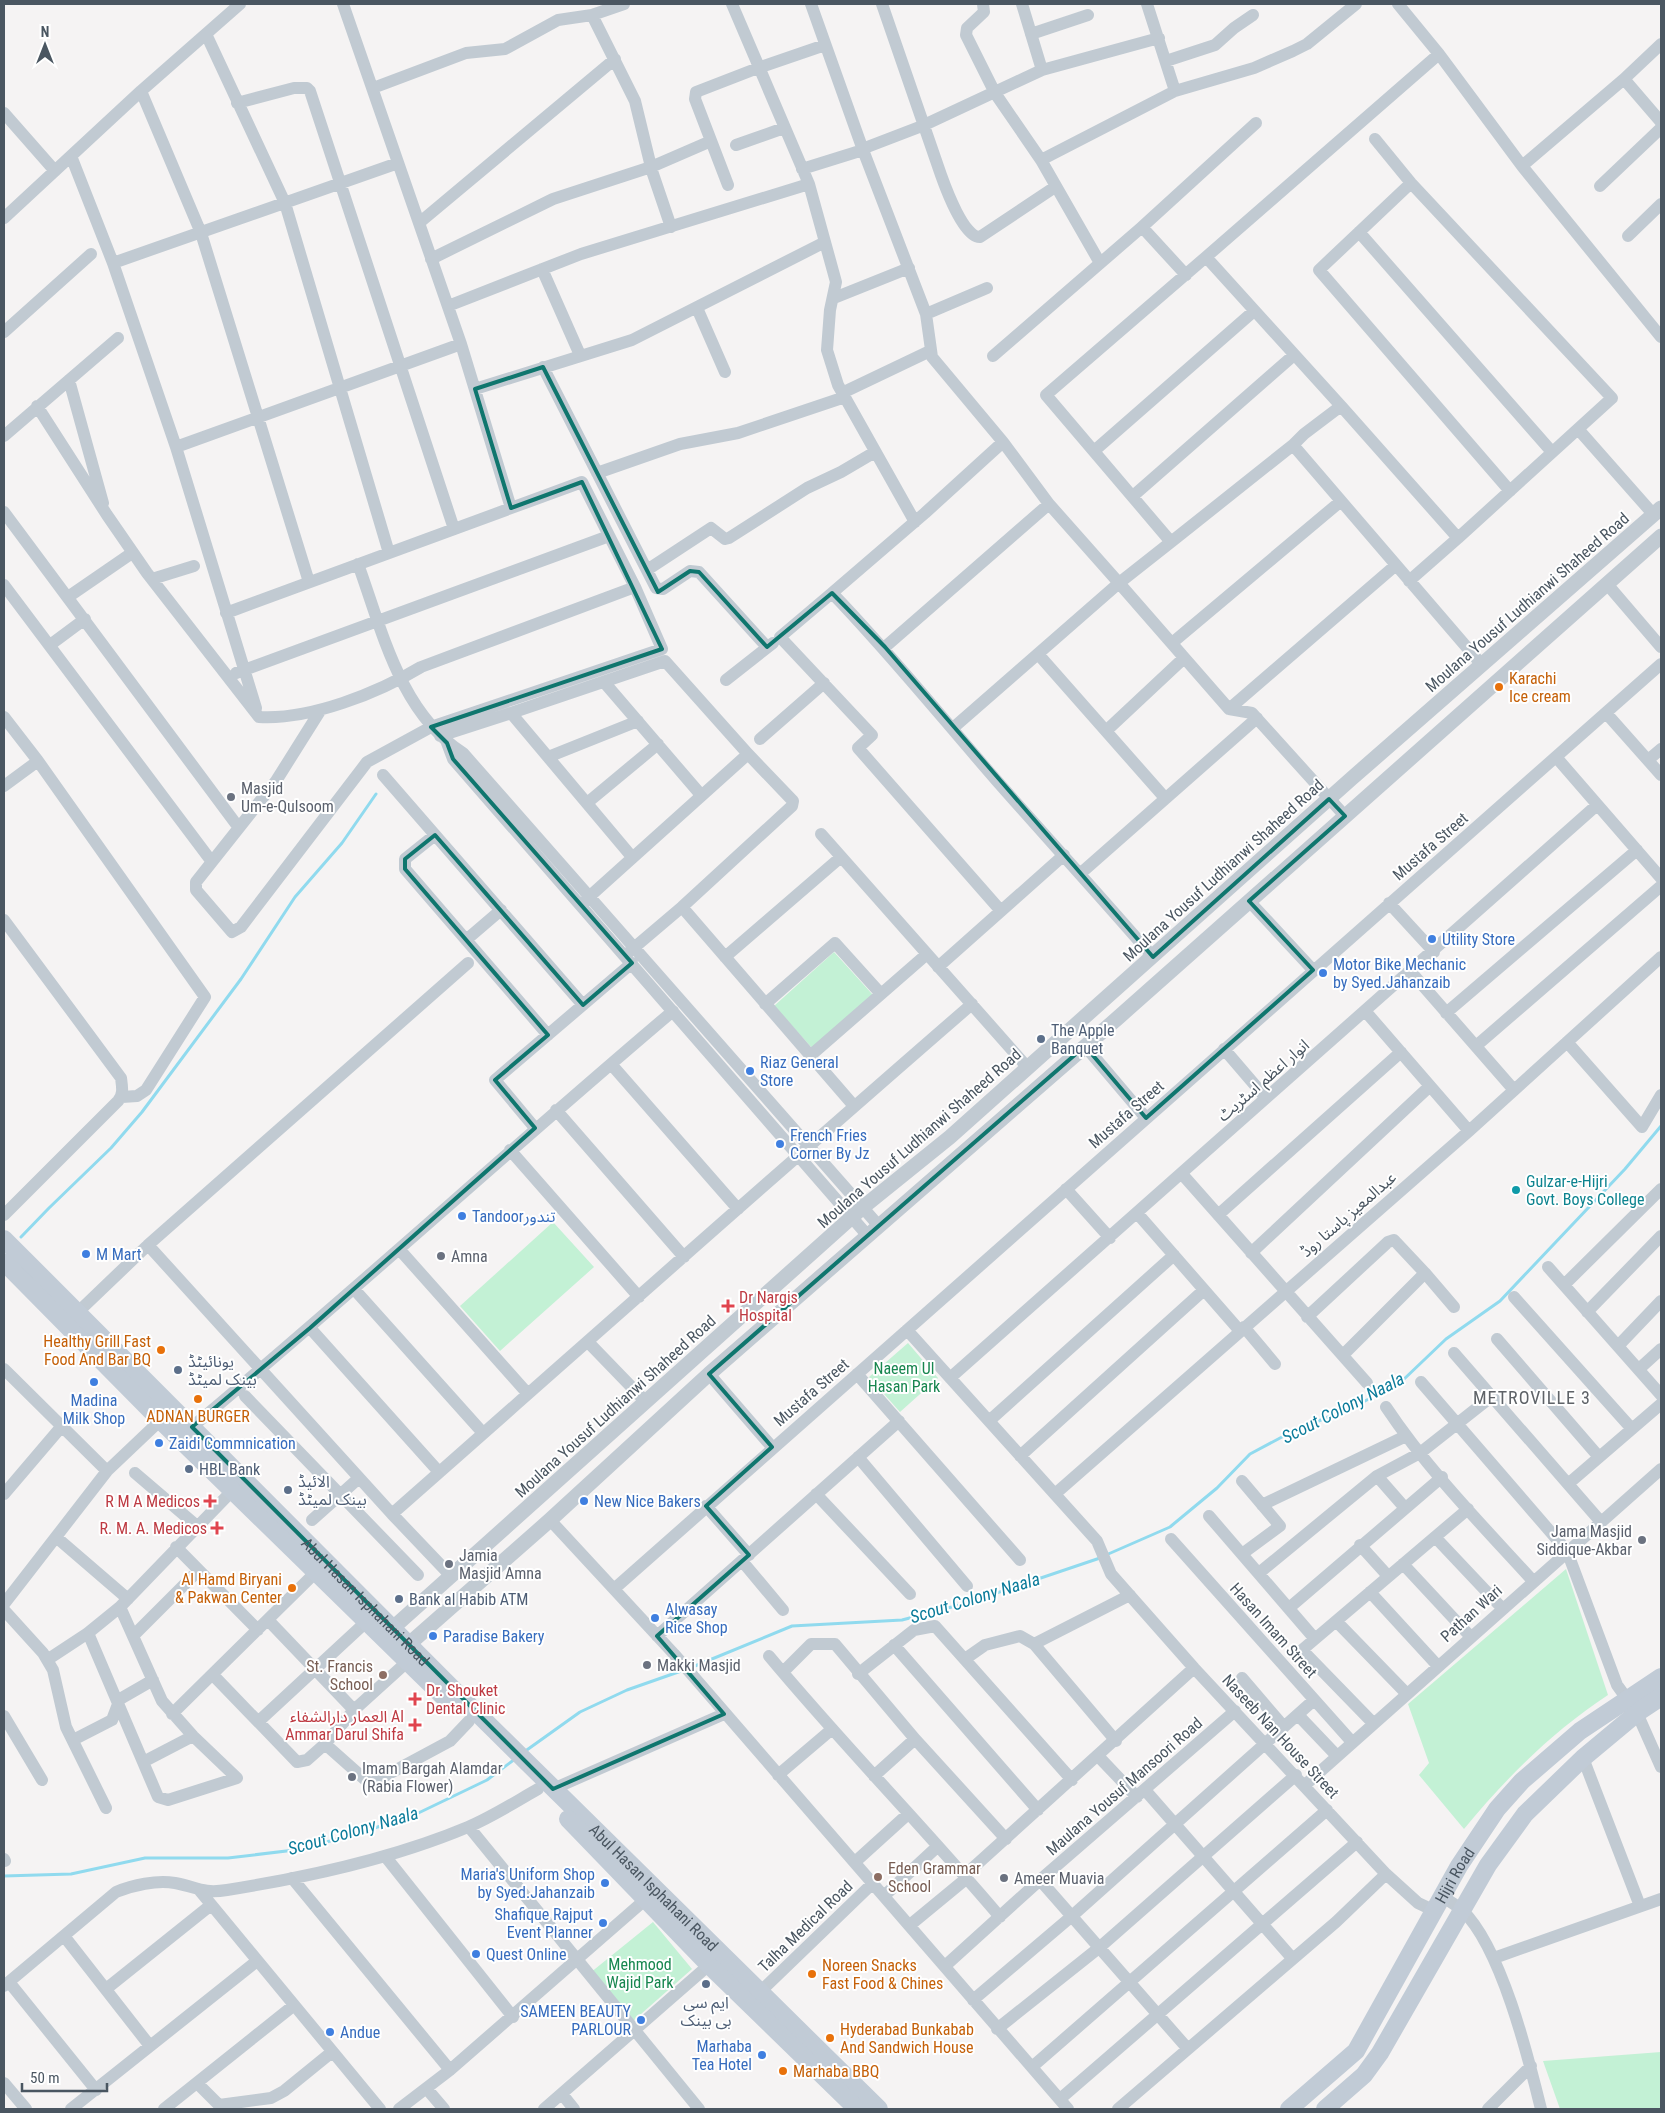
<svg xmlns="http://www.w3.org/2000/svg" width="1665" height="2113" font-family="'Roboto Condensed','Noto Sans Arabic',sans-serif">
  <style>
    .green { fill: #c3f1d5 }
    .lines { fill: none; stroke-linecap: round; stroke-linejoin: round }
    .stream { stroke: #90daee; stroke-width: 3 }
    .minor { stroke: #c1cad2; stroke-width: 12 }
    .tertiary { stroke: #c1cad2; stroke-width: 15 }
    .secondary { stroke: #c1cbd6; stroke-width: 18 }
    .marked { fill: none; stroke: #0f766e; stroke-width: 4; stroke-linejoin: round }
    .food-dot { fill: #e8710a; stroke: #fff; stroke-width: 2 }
    .worship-dot { fill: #6b7280; stroke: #fff; stroke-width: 2 }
    .shop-dot { fill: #3f7fe0; stroke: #fff; stroke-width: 2 }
    .service-dot { fill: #5c6f8a; stroke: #fff; stroke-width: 2 }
    .culture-dot { fill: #0f9aa8; stroke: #fff; stroke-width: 2 }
    .health-dot { fill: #e0444e; stroke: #fff; stroke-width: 2 }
    .education-dot { fill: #8d6e63; stroke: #fff; stroke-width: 2 }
    .labels { text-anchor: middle; stroke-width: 4; stroke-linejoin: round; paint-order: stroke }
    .street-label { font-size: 16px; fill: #4a5661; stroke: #fff }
    .food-label { font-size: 16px; fill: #c56008; stroke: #fff; text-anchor: start }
    .worship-label { font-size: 16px; fill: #5b616d; stroke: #fff; text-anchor: start }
    .shop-label { font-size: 16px; fill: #366cbe; stroke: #fff; text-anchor: start }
    .service-label { font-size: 16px; fill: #4e5e75; stroke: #fff; text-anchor: start }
    .culture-label { font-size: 16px; fill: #0d838f; stroke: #fff; text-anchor: start }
    .health-label { font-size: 16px; fill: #be3a42; stroke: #fff; text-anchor: end }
    .park-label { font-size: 16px; fill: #17864f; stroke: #fff }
    .education-label { font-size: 16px; fill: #785e54; stroke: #fff; text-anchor: end }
    .neighbourhood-label { font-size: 18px; letter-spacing: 1px; fill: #5f6368; stroke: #fff }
    .water-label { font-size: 18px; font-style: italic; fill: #0c7c9b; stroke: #fff }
  </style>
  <rect width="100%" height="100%" fill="#f5f3f3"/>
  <path class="green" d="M834,952L873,995L813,1049L774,1006Z
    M553,1222L594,1267L500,1351L460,1306Z
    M908,1343L938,1378L900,1412L869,1377Z
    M1566,1569L1608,1695C1552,1732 1507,1777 1464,1829L1419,1775L1429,1763L1408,1704Z
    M653,1922L692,1969L632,2022L590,1973Z
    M1661,2052V2109H1560L1543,2061Z"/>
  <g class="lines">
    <path class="stream" d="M21,1237L49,1208L111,1148L142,1112L241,979L295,897L342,843L376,794
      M1106,1555L1170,1527L1217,1488L1250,1454L1295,1430L1352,1408L1402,1381L1446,1339L1500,1301L1625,1169L1661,1126
      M690,1668L792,1626L902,1620L967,1603L1100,1558
      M524,1752L580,1712L627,1690L684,1670
      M4,1876L71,1874L145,1858H228L303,1849L408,1818L487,1780L515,1759"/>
    <path class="minor" d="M343,4L461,344L511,508
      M732,4L809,184L825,242L836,282L830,310L827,350L838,385L915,522
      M811,4L863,150L926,314L932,357L1003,442
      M882,4L941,175C946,189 964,238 980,237L1055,187
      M983,4L984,12L967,28L966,35L995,93L1041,160L1100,263
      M1022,4L1042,70
      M1147,4L1175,91
      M1398,4L1439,54
      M592,15L635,101L652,171L671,227
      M206,34L285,203L389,553
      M1031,34L1088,15
      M1661,44L1624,79L1661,122
      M1166,61L1215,45L1234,28L1253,15
      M373,88L466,53L505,49L558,20L592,15L624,4
      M141,91L201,233L309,582
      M237,103L294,88H307L310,91L454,529
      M4,113L55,171
      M1375,139L1411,183L1612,398L1458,538
      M736,145L784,128
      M862,149L922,126L1042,70L1159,38
      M71,156L113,263L176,447L256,708
      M1041,160L1175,91L1254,68L1293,51L1307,44L1356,4
      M1522,166L1661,337
      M802,169L863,150
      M1411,183L1319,270L1510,491
      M728,185L695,99L696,92L758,68L825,45
      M1600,186L1661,128
      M4,218L141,91L240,4
      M419,223L615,59
      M1142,227L1186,275
      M1359,232L1552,452
      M1628,236L1661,204
      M1206,257L1439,54L1522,166L1624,79
      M431,259L553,199L651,167L711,141
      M113,263L398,163
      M542,269L580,355
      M834,298L909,268
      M448,306L581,254L809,184
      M697,308L725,372
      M926,314L987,288
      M4,332L91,254
      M993,356L1142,227L1256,123
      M543,367L656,588L663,589L690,571L699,572L767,647
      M69,380L103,503
      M475,389L632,340L825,242
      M842,393L930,351
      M37,406L107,515L147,573L259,717C310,720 378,693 421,667L635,587
      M1341,406L1458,538L1409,581
      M1578,429L1653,514
      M4,436L118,338
      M176,447L461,344
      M1094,451L1254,311
      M597,473L680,444L738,433L845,397
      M1133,496L1294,355
      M4,512L239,828
      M1171,542L1293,445
      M358,564C382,630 400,713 463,753L879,1226
      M647,570L711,528L725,539L729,538L807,488L841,472L875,452
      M152,579L194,566
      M1607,584L1661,647
      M4,585L212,862
      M832,593L780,637L872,735L858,748L1001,911
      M68,597L132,553
      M226,613L582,482L635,587L662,649L431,727L367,762L241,927L232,932L196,890V882L276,781L320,711
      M1172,643L1341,501
      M50,645L85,619
      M885,647L1049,504
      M1038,654L1165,798
      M236,673L609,536
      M726,680L773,643
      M604,682L701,795
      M1229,709L1396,565
      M1606,713L1661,775
      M4,717L38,761L205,997L146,1090L137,1096L122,1097
      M953,728L1119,583L1049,504L1003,442L925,513L832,593C890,653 942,718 997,781C1049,840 1102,898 1153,957
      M1106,731L1184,658
      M440,736L511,713
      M760,739L824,683
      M447,743L453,759L868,1236
      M548,757L638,721
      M1556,757L1661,878
      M1648,760L1661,749
      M383,775L583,1005
      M4,786L38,761
      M587,803L658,744
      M1345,816L1252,713L1229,709L1119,583L1171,542L1046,395L1206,257L1341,406L1304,434L1293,445L1482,665
      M821,834L1028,1068
      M435,835L405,859V869L548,1035
      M1081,873L1257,718
      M1249,901L1313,970
      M1389,903L1434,952
      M580,905L748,754L665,661L511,713L632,857
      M682,907L854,1106
      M4,920L121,1078C122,1086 124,1094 118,1101L4,1215
      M466,940L501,910
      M629,952L682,907L792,806L793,801L748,754
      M725,957L841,857
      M938,967L1064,855
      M1411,972L1514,1090
      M765,1004L835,943L881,994
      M1366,1012L1469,1131
      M1446,1013L1637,850
      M1567,1042L1642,1127L1661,1095
      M1085,1046L1146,1118
      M1476,1046L1661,886
      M1224,1049L1266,1098
      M810,1056L927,954
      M611,1064L738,1209
      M556,1110L684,1257
      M535,1128L495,1080L632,963
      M510,1150L639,1297
      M1182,1174L1367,1383
      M1066,1189L1110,1238
      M1137,1213L1240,1331
      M1218,1215L1401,1052
      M148,1245L392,1514L451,1576
      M399,1249L528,1394
      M1251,1253L1430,1086
      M1548,1267L1661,1395
      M1425,1273L1454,1307
      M1564,1285L1661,1189
      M354,1289L483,1433
      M1514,1297L1632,1429
      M1587,1312L1661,1236
      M77,1313L148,1245L468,963
      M1307,1317L1388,1242L1394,1240L1425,1273L1343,1355
      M1244,1327L1275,1364
      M310,1328L439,1472
      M907,1330L1097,1541L1111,1574L1194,1668L1386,1874L1418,1903L1435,1911
      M1497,1339L1599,1457
      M588,1342L646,1402
      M1618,1346L1661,1301
      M1454,1353L1601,1522
      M4,1369L107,1471
      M1639,1369L1661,1349
      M709,1374L772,1447
      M857,1374L1020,1560
      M950,1378L1597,805
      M1421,1382L1567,1551L1617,1685L1637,1713L1661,1767
      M245,1396L418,1575
      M1386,1407C1428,1470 1482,1525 1533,1581
      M989,1421L1174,1255
      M192,1427C355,1291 511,1148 673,1011
      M1020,1456L1204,1290
      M858,1457L967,1586
      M135,1473L197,1526
      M1377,1476L1420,1453L1491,1397
      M1242,1481L1280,1526L1242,1554
      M1568,1484L1661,1404
      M4,1494L62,1426
      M816,1494L910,1594
      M1055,1494L1469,1131L1661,957
      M1262,1505L1406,1436
      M706,1506L749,1555
      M392,1514C585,1344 777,1173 972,1004
      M1209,1516L1315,1639
      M312,1520L359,1478
      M550,1520L674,1654L1068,2109
      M56,1537L128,1599
      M1435,1537L1502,1608
      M1171,1539L1352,1742
      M1360,1545L1388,1576
      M176,1547L258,1630
      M742,1561L783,1610
      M1403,1564L1470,1636
      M1259,1573L1377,1476L1405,1508
      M614,1589L1661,664
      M1370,1592L1437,1665
      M4,1604L107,1471L166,1415
      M120,1607L88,1633L143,1762L193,1736
      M1289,1608L1442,1477
      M4,1610L43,1653L53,1670L66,1727L106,1808
      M268,1620L354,1710
      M1336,1621L1406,1693
      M134,1635L198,1571
      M657,1636L899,1421
      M894,1645L1038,1810
      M769,1656C843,1745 925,1828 1000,1917
      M965,1659L985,1645L1020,1636L1034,1644
      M47,1660L88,1633
      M407,1662L354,1710L325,1744L370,1784L450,1741L469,1721
      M783,1672L811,1644H835L915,1739L1006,1839
      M858,1674L914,1630L935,1626L1072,1780
      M213,1675L297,1762L307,1760L325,1744
      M1242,1678L1284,1727
      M172,1714L315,1573
      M1298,1715L1337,1756
      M4,1716L42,1780
      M259,1721L366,1622
      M1373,1723L1302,1650L1468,1509
      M73,1740L112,1720L120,1699L153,1680
      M1116,1741L1034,1644L1130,1595
      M1098,1756L1137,1797
      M1583,1758L1640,1906
      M143,1762L158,1797L168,1800L237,1778L193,1736L162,1701L120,1607L232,1491
      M778,1775L831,1730
      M874,1776L915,1739
      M1305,1785L1661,1469
      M553,1789L724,1714
      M1145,1790L1292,1958
      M469,1827L699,2109
      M385,1856L513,2017
      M4,1859L5,1861
      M855,1862L908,1814
      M965,1875L1194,1668
      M292,1878L450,2070
      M1040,1880L1188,2049
      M200,1891L380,2109
      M884,1896L938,1846
      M1443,1897C1449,1901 1456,1905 1462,1910C1501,1947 1528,2056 1541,2109
      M910,1925L967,1878
      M64,1936L150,2046
      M1494,1958L1661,1899
      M945,1966L1040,1880L1235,1711
      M9,1982L96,2090
      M4,1986L116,1892C133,1885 156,1880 175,1883C197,1887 202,1894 227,1890C308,1877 392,1859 468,1827C492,1817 515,1802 538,1789
      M106,1989L211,1905
      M760,1992L873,1883
      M973,2000L1072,1916L1314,1700
      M997,2029L1100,1947L1296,1775
      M1032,2067L1327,1810
      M4,2083L26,2109
      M197,2083L219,2105L271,2098L284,2091L332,2052
      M427,2089L444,2109
      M562,2094L574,2109
      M1060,2099L1357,1842
      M71,2109L257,1961
      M164,2109L293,2006
      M399,2109L450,2070L646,1899
      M544,2109L709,1965
      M1118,2109L1336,1922L1386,1874
      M1488,2109L1531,2066"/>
    <path class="tertiary" d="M385,1635L862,1208L950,1137L1351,779L1661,508
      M400,1652L550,1520L709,1374L1120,1016L1661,536"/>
    <g class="secondary">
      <path id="s1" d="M4,1239L479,1715L879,2109"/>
      <path d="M4,1262L160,1420L453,1706"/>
      <path d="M568,1819L709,1965L857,2109"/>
      <path id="s2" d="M1289,2109L1356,2051L1459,1866L1497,1809L1522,1781L1580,1731L1661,1677"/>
      <path d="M1325,2109L1364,2075L1380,2053L1488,1865L1525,1814L1583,1758L1637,1713L1661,1697"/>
    </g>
  </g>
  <path class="marked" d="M543,367L658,592L690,571L699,572L767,647L832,593L885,647L1153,957L1329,799L1345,816L1249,901L1313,970L1146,1118L1085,1046L709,1374L772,1447L706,1506L749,1555L657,1636L724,1714L553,1789L192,1427L310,1328L535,1128L495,1080L548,1035L405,869V859L435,835L583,1005L632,963L453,759L447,743L431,727L662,649L582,482L511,508L475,389Z"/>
  <g class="food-dot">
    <circle cx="1499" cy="687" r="5"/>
    <circle cx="161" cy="1350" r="5"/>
    <circle cx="198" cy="1399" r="5"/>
    <circle cx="292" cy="1588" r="5"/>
    <circle cx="812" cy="1974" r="5"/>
    <circle cx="830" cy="2038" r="5"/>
    <circle cx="783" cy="2071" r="5"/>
  </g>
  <g class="worship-dot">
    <circle cx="231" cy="797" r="5"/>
    <circle cx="441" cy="1256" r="5"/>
    <circle cx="1642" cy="1540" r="5"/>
    <circle cx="449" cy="1564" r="5"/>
    <circle cx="647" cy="1665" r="5"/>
    <circle cx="352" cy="1777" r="5"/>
    <circle cx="1004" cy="1878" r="5"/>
  </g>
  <g class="shop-dot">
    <circle cx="1432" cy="939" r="5"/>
    <circle cx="1323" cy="973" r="5"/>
    <circle cx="750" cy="1071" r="5"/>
    <circle cx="780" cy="1144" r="5"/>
    <circle cx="462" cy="1216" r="5"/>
    <circle cx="86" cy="1254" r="5"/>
    <circle cx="94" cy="1382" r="5"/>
    <circle cx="159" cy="1443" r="5"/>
    <circle cx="584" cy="1501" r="5"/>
    <circle cx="655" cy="1618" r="5"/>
    <circle cx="433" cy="1636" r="5"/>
    <circle cx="605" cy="1883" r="5"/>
    <circle cx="603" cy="1923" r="5"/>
    <circle cx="476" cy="1954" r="5"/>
    <circle cx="641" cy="2020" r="5"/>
    <circle cx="330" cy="2032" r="5"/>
    <circle cx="762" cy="2055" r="5"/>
  </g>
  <g class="service-dot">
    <circle cx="1041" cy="1039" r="5"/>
    <circle cx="178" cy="1370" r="5"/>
    <circle cx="189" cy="1469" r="5"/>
    <circle cx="288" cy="1490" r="5"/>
    <circle cx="399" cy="1599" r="5"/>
    <circle cx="706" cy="1984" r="5"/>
  </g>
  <circle class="culture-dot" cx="1516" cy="1190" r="5"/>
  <g class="health-dot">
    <path d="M725.5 1298.5h5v5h5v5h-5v5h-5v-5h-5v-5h5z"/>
    <path d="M207.5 1493.5h5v5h5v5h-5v5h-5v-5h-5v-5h5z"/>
    <path d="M214.5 1520.5h5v5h5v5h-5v5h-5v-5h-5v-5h5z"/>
    <path d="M412.5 1691.5h5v5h5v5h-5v5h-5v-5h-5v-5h5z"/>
    <path d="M412.5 1717.5h5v5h5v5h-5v5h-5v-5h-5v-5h5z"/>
  </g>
  <g class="education-dot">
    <circle cx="383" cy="1675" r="5"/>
    <circle cx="878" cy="1877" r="5"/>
  </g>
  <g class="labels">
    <g class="street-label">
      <text transform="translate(1527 602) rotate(-41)" y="6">Moulana Yousuf Ludhianwi Shaheed Road</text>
      <text transform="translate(1430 846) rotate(-41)" y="6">Mustafa Street</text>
      <text transform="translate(1223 870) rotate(-42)" y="6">Moulana Yousuf Ludhianwi Shaheed Road</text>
      <text transform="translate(1263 1080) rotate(-41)" y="6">انوار اعظم اسٹریٹ</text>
      <text transform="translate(1126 1114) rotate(-41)" y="6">Mustafa Street</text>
      <text transform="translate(919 1138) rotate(-41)" y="6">Moulana Yousuf Ludhianwi Shaheed Road</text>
      <text transform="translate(1348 1214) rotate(-41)" y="6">عبدالمعیز پاستا روڈ</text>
      <text transform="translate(811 1392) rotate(-41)" y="6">Mustafa Street</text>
      <text transform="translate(615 1406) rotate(-42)" y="6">Moulana Yousuf Ludhianwi Shaheed Road</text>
      <text dy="6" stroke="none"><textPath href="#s1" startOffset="512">Abul Hasan Isphahani Road</textPath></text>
      <text transform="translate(1471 1613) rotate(-42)" y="6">Pathan Wari</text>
      <text transform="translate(1274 1630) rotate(48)" y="6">Hasan Imam Street</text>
      <text transform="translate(1281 1736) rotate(47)" y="6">Naseeb Nan House Street</text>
      <text transform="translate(1124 1786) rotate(-41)" y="6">Maulana Yousuf Mansoori Road</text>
      <text dy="6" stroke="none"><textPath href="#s2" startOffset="290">Hijri Road</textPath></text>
      <text dy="6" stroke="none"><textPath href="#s1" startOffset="918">Abul Hasan Isphahani Road</textPath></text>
      <text transform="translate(805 1926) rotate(-44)" y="6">Talha Medical Road</text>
    </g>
    <g class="food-label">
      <text x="1509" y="684">Karachi<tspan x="1509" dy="18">Ice cream</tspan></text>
      <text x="151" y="1347" text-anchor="end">Healthy Grill Fast<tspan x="151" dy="18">Food And Bar BQ</tspan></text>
      <text x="198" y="1422" text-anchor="middle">ADNAN BURGER</text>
      <text x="282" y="1585" text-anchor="end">Al Hamd Biryani<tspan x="282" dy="18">&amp; Pakwan Center</tspan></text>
      <text x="822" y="1971">Noreen Snacks<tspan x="822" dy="18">Fast Food &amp; Chines</tspan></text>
      <text x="840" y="2035">Hyderabad Bunkabab<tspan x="840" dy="18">And Sandwich House</tspan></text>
      <text x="793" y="2077">Marhaba BBQ</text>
    </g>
    <g class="worship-label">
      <text x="241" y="794">Masjid<tspan x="241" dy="18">Um-e-Qulsoom</tspan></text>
      <text x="451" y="1262">Amna</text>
      <text x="1632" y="1537" text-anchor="end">Jama Masjid<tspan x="1632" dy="18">Siddique-Akbar</tspan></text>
      <text x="459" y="1561">Jamia<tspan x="459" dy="18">Masjid Amna</tspan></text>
      <text x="657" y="1671">Makki Masjid</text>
      <text x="362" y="1774">Imam Bargah Alamdar<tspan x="362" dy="18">(Rabia Flower)</tspan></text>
      <text x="1014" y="1884">Ameer Muavia</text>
    </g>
    <g class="shop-label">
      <text x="1442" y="945">Utility Store</text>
      <text x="1333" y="970">Motor Bike Mechanic<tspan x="1333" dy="18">by Syed.Jahanzaib</tspan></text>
      <text x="760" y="1068">Riaz General<tspan x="760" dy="18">Store</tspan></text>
      <text x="790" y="1141">French Fries<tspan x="790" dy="18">Corner By Jz</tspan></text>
      <text x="472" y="1222">Tandoorتندور</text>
      <text x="96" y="1260">M Mart</text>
      <text x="94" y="1406" text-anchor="middle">Madina<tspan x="94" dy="18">Milk Shop</tspan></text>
      <text x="169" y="1449">Zaidi Commnication</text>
      <text x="594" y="1507">New Nice Bakers</text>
      <text x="665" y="1615">Alwasay<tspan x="665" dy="18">Rice Shop</tspan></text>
      <text x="443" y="1642">Paradise Bakery</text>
      <text x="595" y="1880" text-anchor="end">Maria's Uniform Shop<tspan x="595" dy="18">by Syed.Jahanzaib</tspan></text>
      <text x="593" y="1920" text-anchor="end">Shafique Rajput<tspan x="593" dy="18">Event Planner</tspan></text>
      <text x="486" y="1960">Quest Online</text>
      <text x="631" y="2017" text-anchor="end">SAMEEN BEAUTY<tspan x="631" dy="18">PARLOUR</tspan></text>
      <text x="340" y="2038">Andue</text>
      <text x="752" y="2052" text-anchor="end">Marhaba<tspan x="752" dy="18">Tea Hotel</tspan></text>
    </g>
    <g class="service-label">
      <text x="1051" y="1036">The Apple<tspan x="1051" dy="18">Banquet</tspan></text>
      <text x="188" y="1367">یونائیٹڈ<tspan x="188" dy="18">بینک لمیٹڈ</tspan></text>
      <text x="199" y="1475">HBL Bank</text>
      <text x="298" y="1487">الائیڈ<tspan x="298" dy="18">بینک لمیٹڈ</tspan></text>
      <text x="409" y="1605">Bank al Habib ATM</text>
      <text x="706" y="2008" text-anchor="middle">ایم سی<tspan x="706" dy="18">بی بینک</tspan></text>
    </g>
    <g class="culture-label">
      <text x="1526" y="1187">Gulzar-e-Hijri<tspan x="1526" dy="18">Govt. Boys College</tspan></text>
    </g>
    <g class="health-label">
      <text x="739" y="1303" text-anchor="start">Dr Nargis<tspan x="739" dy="18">Hospital</tspan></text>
      <text x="200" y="1507">R M A Medicos</text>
      <text x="207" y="1534">R. M. A. Medicos</text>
      <text x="426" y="1696" text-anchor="start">Dr. Shouket<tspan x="426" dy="18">Dental Clinic</tspan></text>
      <text x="404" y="1722">العمار دارالشفاء Al<tspan x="404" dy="18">Ammar Darul Shifa</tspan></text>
    </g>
    <g class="park-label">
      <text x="904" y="1374">Naeem Ul<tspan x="904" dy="18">Hasan Park</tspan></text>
      <text x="640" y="1970">Mehmood<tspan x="640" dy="18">Wajid Park</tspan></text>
    </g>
    <g class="education-label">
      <text x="373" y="1672">St. Francis<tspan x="373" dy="18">School</tspan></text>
      <text x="888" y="1874" text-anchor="start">Eden Grammar<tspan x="888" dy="18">School</tspan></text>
    </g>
    <g class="neighbourhood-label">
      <text x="1532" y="1404">METROVILLE 3</text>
    </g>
    <g class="water-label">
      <text transform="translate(1343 1408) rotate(-27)" y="6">Scout Colony Naala</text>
      <text transform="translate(975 1598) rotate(-17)" y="6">Scout Colony Naala</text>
      <text transform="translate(353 1831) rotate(-16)" y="6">Scout Colony Naala</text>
    </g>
  </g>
  <rect width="1665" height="2113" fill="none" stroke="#4a5661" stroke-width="10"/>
  <g transform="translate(45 45)" stroke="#ffffff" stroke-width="4" paint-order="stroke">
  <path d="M0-4L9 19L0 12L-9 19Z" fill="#4a5661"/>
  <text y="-8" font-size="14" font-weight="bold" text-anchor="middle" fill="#4a5661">N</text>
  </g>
  <path d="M22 2083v8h85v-8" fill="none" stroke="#4a5661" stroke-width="2.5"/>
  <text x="30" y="2083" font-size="15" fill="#4a5661" stroke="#ffffff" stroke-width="4" paint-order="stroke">50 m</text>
</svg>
